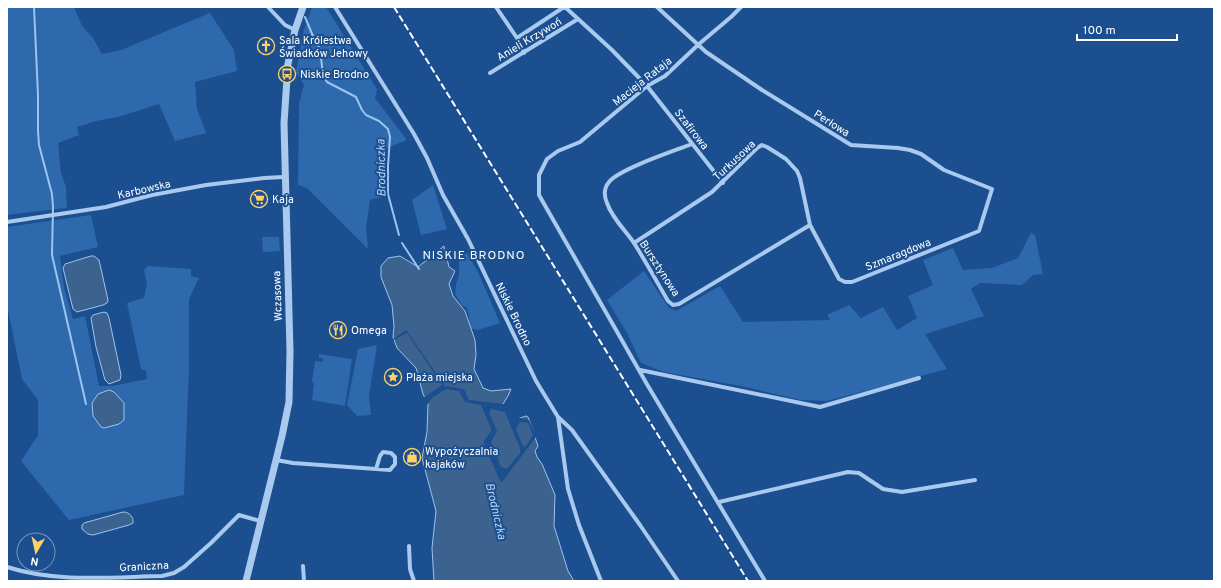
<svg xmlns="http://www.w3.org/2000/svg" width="1221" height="588" font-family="Overpass,sans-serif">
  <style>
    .green { fill: #2e69ad }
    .water { fill: #3c6290; stroke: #9cc4f0 }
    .pier { fill: #1b4f8f; fill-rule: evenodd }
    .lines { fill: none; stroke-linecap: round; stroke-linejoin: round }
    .stream { stroke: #9cc4f0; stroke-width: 2 }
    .minor { stroke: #a9c9ee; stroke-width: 4 }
    .tertiary { stroke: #a9c9ee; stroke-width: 7 }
    .rail { stroke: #fff; stroke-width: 2; stroke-dasharray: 7 3; stroke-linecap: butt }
    .labels { text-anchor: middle; stroke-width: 4; stroke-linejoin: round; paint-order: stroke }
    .street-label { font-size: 11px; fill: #fff; stroke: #1b4f8f }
    .poi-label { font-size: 11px; fill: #fff; stroke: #1b4f8f; text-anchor: start }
    .water-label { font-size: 12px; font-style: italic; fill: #b5d3f5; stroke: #1b4f8f }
    .neighbourhood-label { font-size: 12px; letter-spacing: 1px; fill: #fff; stroke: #1b4f8f }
  </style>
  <rect width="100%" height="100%" fill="#1b4f8f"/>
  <path class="green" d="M7,7H74L82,26L93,38L102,54L121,50L210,13L234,50L237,71L195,82L197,109L206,133L175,141L159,104L118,117L96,121L77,127L79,135L58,143L61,173L66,187L67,208L7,215Z
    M312,7H326L377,89L375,98L407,140L387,148L385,164L386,196L370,200L366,228L368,249L307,188L298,185L299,103L304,85L296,73L303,33Z
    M433,185L447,229L421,235L412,200Z
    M91,215L98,247L60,256L64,288L73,319L85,316L99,386H113L147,379L146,371L141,369L127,303L144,298L147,283L144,270L148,266L191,269V276L199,278L189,299V367L184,495L69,520L21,461L38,435V400L22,379L7,305V227Z
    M1031,233L1035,235L1043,274L1033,275L1022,285L980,283L971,289L984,316L925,334L947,369L827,401L801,400L741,386L664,372L641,363L627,333L607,300L644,271L669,308L676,311L720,286L743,322L830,320L827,315L849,305L861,318L883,307L897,330L917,318L908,296L933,285L923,260L953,248L963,270L992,268L1018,258Z
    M262,237H279L280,251L263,252Z
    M467,253L478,272L500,323L478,330L470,328L469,316L467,308L462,305L455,294L456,284L459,276V256Z
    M377,345L369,396L371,415L357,416L347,405L358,349Z
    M319,354L352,359L345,406L312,400L314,383L312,382L315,361L323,362V358H319Z"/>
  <path class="water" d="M444,246L449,267L455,271L449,284L453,296L465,311L475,340L476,355L474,369L483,388L491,391L511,389L508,396L503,404L511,421L526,416L528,417L538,446L535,451L537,457L542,464L555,495L554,526L568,571L574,581H434L432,548L436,511L422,458L427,432L428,404L423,394L416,368L397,348L393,337L394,326L392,305L381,277V266L388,258L400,256L418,267Z
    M91,256H94L99,260L108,300L107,303L103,305L77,312L73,309L63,268L65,264Z
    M104,312L107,313L109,318L121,375L120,380L109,384L105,380L96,347L91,318L93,315Z
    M109,390L114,392L124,403V420L119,424L104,428L101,427L93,416L92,403L98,394Z
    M123,512C129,512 134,517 133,523L129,525L93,535L88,534L82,529V525L84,523Z"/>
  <path class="pier" d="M406,330L445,386L464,389L469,400L504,404L507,406L512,418L516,417L529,420L536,437L502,482L500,481L484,444V441L491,431V428L481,405L465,402L459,391L446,389L432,398L426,406L423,398L442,385L407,333L392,341V340ZM491,409L505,412L520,448V453L507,469L501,467L491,442L497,431L489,413ZM520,422L528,423L533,435L525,447L523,446L516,429Z"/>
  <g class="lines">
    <path class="stream" d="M34,7L38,95V131L39,145L52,194L53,207L52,255L86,404
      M305,17L315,41L320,49L323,75L327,82L356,97L362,110L366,115L379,121L388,129L390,137L388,166V194L399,235
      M402,243L419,269"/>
    <path class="minor" d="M268,7L285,25L295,30
      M335,7L414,134L427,158L443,195L468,239L536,381L558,417L568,489L579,525L601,581
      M496,7L517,38L524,53
      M565,7L612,50L647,86L723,183
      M741,7L731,17L699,44L665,76L647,86L580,142L558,151L547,159L539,175V195L648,386L765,581
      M517,38L564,7
      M490,73L578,19
      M692,144C674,151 619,169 609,182C604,188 604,196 607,203C612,218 625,230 634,243C646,262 657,282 668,301L673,305L679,304L810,225
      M7,222L106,207L152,195L206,185L264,178L284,177
      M634,243L712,192L757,148L762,145L767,147L786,159L797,171L800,178L810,225L839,279L845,282H852L979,231L992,189L944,170L921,154L910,150L898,148L851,145L762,90L706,52L657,7
      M640,370L820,407L919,378
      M558,417L572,430L640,525L678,581
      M276,460L293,463L390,470L395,464V457L391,453L383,452L380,456L376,469
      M719,502L848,472L859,473L883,489L902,492L975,480
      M409,546L410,569L414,581
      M303,566L304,581
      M7,567C57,583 111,577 162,576L174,573L184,567L211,543L239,515L260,521"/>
    <path class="tertiary" d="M246,581L282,436L289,402L290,351L284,123L288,64L295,30L303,7"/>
    <path class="rail" d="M394,7L748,581"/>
  </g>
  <defs>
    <g id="church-ring" transform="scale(0.9)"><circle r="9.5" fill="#1b4f8f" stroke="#ffd166" stroke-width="1.5"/><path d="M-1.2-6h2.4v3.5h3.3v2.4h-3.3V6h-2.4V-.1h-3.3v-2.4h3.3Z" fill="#ffd166"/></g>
    <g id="bus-ring" transform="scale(0.9)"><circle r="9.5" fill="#1b4f8f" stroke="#ffd166" stroke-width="1.5"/><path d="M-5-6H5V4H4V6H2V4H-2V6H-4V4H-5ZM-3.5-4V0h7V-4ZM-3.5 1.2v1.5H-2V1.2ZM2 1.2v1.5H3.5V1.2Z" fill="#ffd166"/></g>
    <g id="supermarket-ring" transform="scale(0.9)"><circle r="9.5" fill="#1b4f8f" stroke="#ffd166" stroke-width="1.5"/><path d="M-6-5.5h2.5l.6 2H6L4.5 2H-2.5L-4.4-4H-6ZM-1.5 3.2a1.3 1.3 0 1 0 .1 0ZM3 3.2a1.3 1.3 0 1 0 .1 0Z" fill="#ffd166"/></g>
    <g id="restaurant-ring" transform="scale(0.9)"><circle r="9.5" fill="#1b4f8f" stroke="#ffd166" stroke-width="1.5"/><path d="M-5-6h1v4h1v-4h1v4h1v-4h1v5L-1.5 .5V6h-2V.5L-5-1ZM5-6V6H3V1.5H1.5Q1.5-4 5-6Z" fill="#ffd166"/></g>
    <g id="sight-ring" transform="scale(0.9)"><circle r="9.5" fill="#1b4f8f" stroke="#ffd166" stroke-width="1.5"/><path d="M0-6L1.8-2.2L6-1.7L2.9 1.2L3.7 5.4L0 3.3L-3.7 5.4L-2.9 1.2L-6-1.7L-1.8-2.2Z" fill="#ffd166"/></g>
    <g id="shop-ring" transform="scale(0.9)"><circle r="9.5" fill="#1b4f8f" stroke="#ffd166" stroke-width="1.5"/><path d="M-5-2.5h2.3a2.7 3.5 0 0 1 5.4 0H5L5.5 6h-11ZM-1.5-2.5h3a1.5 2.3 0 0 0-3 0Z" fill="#ffd166"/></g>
  </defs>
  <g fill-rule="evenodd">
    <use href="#church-ring" x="266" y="46"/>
    <use href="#bus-ring" x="287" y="74"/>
    <use href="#supermarket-ring" x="259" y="199"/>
    <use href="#restaurant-ring" x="338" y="330"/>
    <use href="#sight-ring" x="393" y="377"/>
    <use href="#shop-ring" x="412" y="457"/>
  </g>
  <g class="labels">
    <g class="street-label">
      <text transform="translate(529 39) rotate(-31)" y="4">Anieli Krzywoń</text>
      <text transform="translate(642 81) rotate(-38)" y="4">Macieja Rataja</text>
      <text transform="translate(832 123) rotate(32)" y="4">Perłowa</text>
      <text transform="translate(692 129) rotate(52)" y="4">Szafirowa</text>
      <text transform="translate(734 160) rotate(-43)" y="4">Turkusowa</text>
      <text transform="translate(144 189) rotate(-13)" y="4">Karbowska</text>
      <text transform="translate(898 254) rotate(-22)" y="4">Szmaragdowa</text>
      <text transform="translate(660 268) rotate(57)" y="4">Bursztynowa</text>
      <text transform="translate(277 296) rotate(-92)" y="4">Wczasowa</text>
      <text transform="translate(514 314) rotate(64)" y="4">Niskie Brodno</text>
      <text transform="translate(144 566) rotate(-3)" y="4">Graniczna</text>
    </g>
    <g class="poi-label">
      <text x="279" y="44">Sala Królestwa<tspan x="279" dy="13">Świadków Jehowy</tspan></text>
      <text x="300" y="78">Niskie Brodno</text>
      <text x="272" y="203">Kaja</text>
      <text x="351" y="334">Omega</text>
      <text x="406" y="381">Plaża miejska</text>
      <text x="425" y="455">Wypożyczalnia<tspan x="425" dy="13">kajaków</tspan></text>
    </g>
    <g class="water-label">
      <text transform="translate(381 168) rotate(-91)" y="4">Brodniczka</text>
      <text transform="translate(496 511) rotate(77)" y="4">Brodniczka</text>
    </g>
    <g class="neighbourhood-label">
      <text x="474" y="259">NISKIE BRODNO</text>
    </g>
  </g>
  <rect width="1221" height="588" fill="none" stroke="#ffffff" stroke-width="16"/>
  <g transform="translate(36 552) rotate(189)"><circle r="19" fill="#1b4f8f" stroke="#7695bc"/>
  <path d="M0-3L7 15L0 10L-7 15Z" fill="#ffd166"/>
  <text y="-6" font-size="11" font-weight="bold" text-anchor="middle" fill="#ffffff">N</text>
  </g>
  <path d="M1077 34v6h100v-6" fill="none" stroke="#ffffff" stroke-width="2"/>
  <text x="1083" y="34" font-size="12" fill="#ffffff" stroke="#1b4f8f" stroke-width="3" paint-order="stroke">100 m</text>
</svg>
